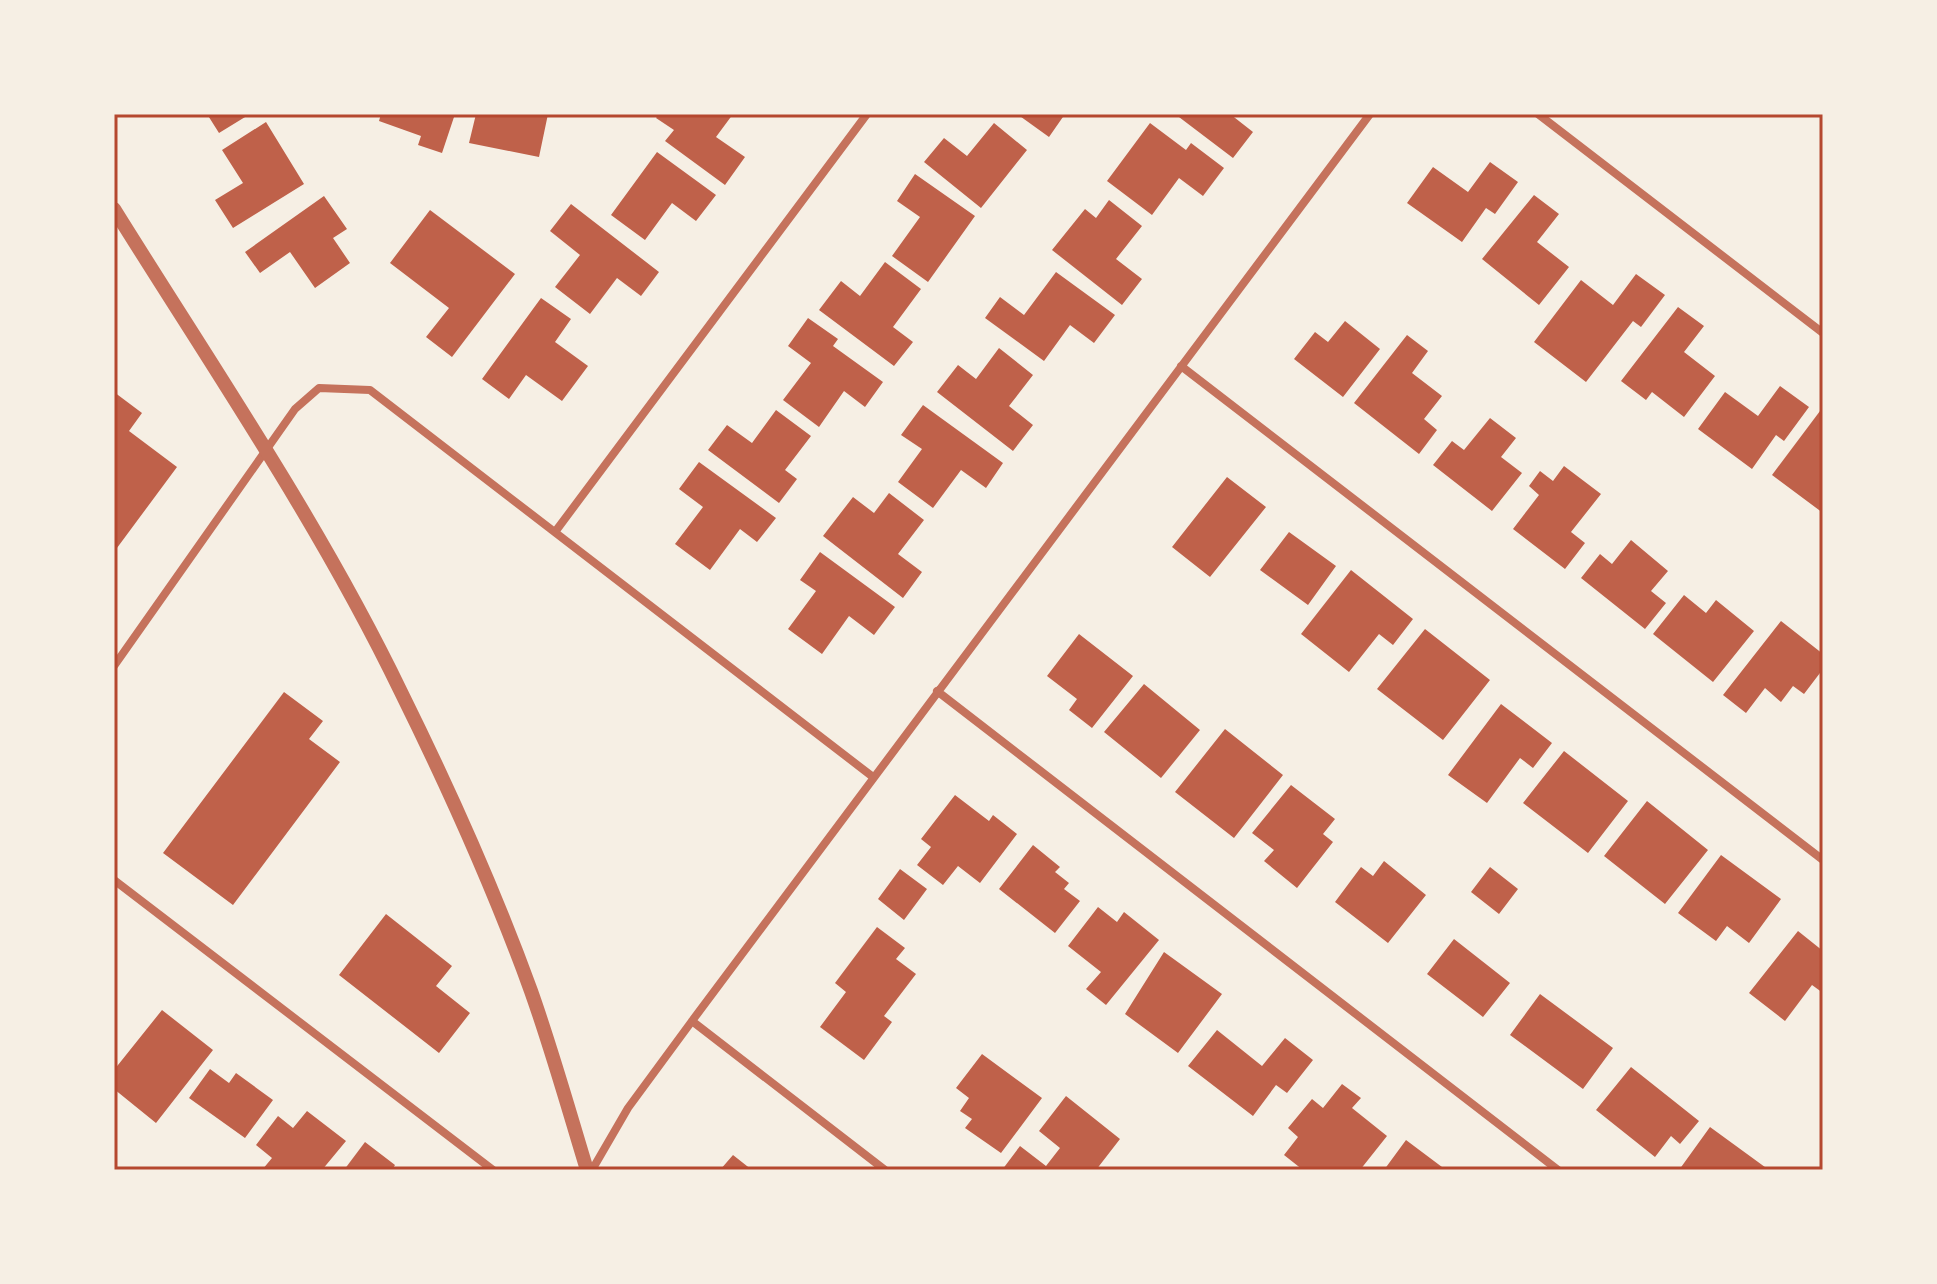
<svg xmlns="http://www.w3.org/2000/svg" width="1937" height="1284" font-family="Jost,sans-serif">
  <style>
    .building { fill: #bf614a }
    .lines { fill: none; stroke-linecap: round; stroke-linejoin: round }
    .minor { stroke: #c5725c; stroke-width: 8 }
    .tertiary { stroke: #c5725c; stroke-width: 14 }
    .neatline { fill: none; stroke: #b5482f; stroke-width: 3 }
  </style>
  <rect width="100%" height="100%" fill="#f6efe4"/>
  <path class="building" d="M207,114H250L219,133Z
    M381,114H455L442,153L418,145L421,136L379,121Z
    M476,114H548L539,157L469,143Z
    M659,114H733L716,137L745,157L725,185L665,141L674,130L656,118Z
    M1017,114H1065L1049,137Z
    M1175,114H1230L1253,132L1233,158Z
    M266,122L304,184L233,228L215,200L243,183L222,150Z
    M994,123L1027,150L981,208L924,162L944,138L967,156Z
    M1150,123L1186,150L1191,143L1224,168L1203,196L1179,178L1152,215L1107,181Z
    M657,152L716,195L696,221L672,203L645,240L611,215Z
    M1490,162L1518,182L1495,214L1486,208L1462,242L1407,203L1433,167L1468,192Z
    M915,174L975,216L928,282L892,256L920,217L897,201Z
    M1534,195L1559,214L1537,242L1569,267L1539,305L1482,259Z
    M324,196L347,229L333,238L350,263L315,288L290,252L260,273L245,252Z
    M1109,200L1142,226L1116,259L1142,279L1122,305L1052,250L1085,209L1096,218Z
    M571,204L659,272L641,296L617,278L590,314L555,287L580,255L550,231Z
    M430,210L515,274L452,357L426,337L449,308L390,263Z
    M885,262L921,289L893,327L913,342L894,366L819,310L841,281L860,296Z
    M1056,272L1115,315L1094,343L1070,325L1044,361L985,318L1000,297L1024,315Z
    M1636,274L1665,295L1641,327L1633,321L1586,382L1534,342L1581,280L1613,305Z
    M541,298L571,319L555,342L588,366L562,401L526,375L509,399L482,379Z
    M1678,307L1704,326L1684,352L1715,376L1684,417L1652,392L1646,400L1621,381Z
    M808,318L838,339L833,346L883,382L865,407L844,391L819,427L783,400L811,363L788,346Z
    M1345,321L1380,349L1343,397L1294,359L1315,332L1328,342Z
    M1407,335L1428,351L1412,373L1442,396L1424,419L1437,430L1419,454L1354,403Z
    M999,348L1033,375L1009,406L1033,425L1013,451L937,392L958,365L976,379Z
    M1780,386L1809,407L1784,441L1776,435L1752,469L1698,429L1725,392L1758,416Z
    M114,392L142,413L129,431L177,467L114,552Z
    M923,405L1003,463L986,488L961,470L933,508L898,482L922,449L901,435Z
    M776,410L811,436L785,470L797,479L779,503L708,450L727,425L752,443Z
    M1820,411L1823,413V513L1772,475Z
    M1490,418L1516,438L1501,457L1522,473L1492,511L1433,465L1452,441L1464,450Z
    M699,462L776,518L757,542L740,529L710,570L675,544L703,507L679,489Z
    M1564,466L1601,494L1571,532L1585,543L1565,569L1513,529L1539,495L1529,486L1540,471L1553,481Z
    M1227,477L1266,507L1210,577L1172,547Z
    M889,493L924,520L898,554L922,572L903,598L823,536L853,497L874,513Z
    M1289,532L1336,566L1308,605L1260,570Z
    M1631,540L1668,571L1651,591L1666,603L1645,629L1581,578L1600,554L1612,564Z
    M820,552L895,607L874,635L849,616L822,654L788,629L816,591L800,580Z
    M1351,570L1413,619L1393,645L1379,634L1349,672L1301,634Z
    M1684,595L1706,613L1716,600L1754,631L1713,682L1653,634Z
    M1781,621L1823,654V669L1804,694L1793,686L1781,702L1765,688L1746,713L1723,695Z
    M1425,629L1490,680L1443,740L1377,689Z
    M1079,634L1133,676L1092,728L1069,710L1077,699L1047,676Z
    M1144,684L1200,730L1161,778L1104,732Z
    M284,692L323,721L309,739L340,762L233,905L163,853Z
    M1501,704L1552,743L1533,768L1520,758L1487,803L1448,775Z
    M1225,729L1283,775L1234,838L1175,792Z
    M1564,751L1628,801L1588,853L1523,803Z
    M1291,785L1335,819L1323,834L1333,842L1297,888L1264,861L1274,850L1252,833Z
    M955,795L989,821L993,815L1017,834L980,883L958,866L943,885L917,865L931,847L921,839Z
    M1647,801L1708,850L1665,904L1604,856Z
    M1033,845L1060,867L1055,872L1069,883L1064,889L1080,901L1055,933L999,889Z
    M1721,855L1781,899L1749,943L1727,926L1716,941L1678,913Z
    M1384,861L1426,895L1388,943L1335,902L1361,867L1373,876Z
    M1490,867L1518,889L1499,914L1471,892Z
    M900,869L927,889L904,920L878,899Z
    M1098,907L1117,922L1124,912L1159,940L1106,1005L1086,989L1101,972L1068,946Z
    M386,914L452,966L436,986L470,1013L439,1053L339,975Z
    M877,927L905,948L896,959L916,974L884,1016L892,1022L864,1060L820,1027L846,992L835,983Z
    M1798,931L1823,951V993L1812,985L1785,1021L1749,993Z
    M1454,939L1510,983L1483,1017L1427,974Z
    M1164,952L1222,994L1178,1053L1125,1014Z
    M1540,994L1613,1048L1583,1089L1510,1035Z
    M162,1010L213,1050L156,1123L114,1089V1070Z
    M1217,1030L1262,1066L1285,1038L1313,1060L1287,1093L1276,1085L1253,1116L1188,1066Z
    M982,1054L1042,1098L1001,1153L965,1128L972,1119L960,1111L969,1098L956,1088Z
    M1631,1067L1699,1121L1680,1144L1671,1136L1655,1157L1596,1110Z
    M210,1069L229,1083L236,1073L273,1100L245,1138L189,1098Z
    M1342,1084L1361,1098L1352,1108L1387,1136L1360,1170H1303L1284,1155L1298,1137L1288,1128L1312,1099L1323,1108Z
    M1066,1096L1120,1139L1096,1170H1002L1020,1146L1046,1166L1060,1148L1039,1131Z
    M307,1111L346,1141L322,1170H262L272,1158L256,1145L278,1116L293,1128Z
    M1710,1127L1769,1170H1679Z
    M1406,1140L1446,1170H1384Z
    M365,1142L395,1165L392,1170H344Z
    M733,1155L752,1170H720Z"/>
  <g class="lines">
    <path class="minor" d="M1538,114L1823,333
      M1181,366L1823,860
      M555,532L867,114
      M114,666L295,409L319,388L370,390L873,777
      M937,691L1558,1170
      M114,880L493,1170
      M692,1021L885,1170
      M592,1170L628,1108L692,1021L1370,114"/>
    <path class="tertiary" d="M114,209C213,368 320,524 401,692C449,789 494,889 531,991C552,1050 569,1111 587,1170"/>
  </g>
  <rect width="1937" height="1284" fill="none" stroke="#f6efe4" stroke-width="232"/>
  <rect x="116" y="116" width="1705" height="1052" class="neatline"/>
</svg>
